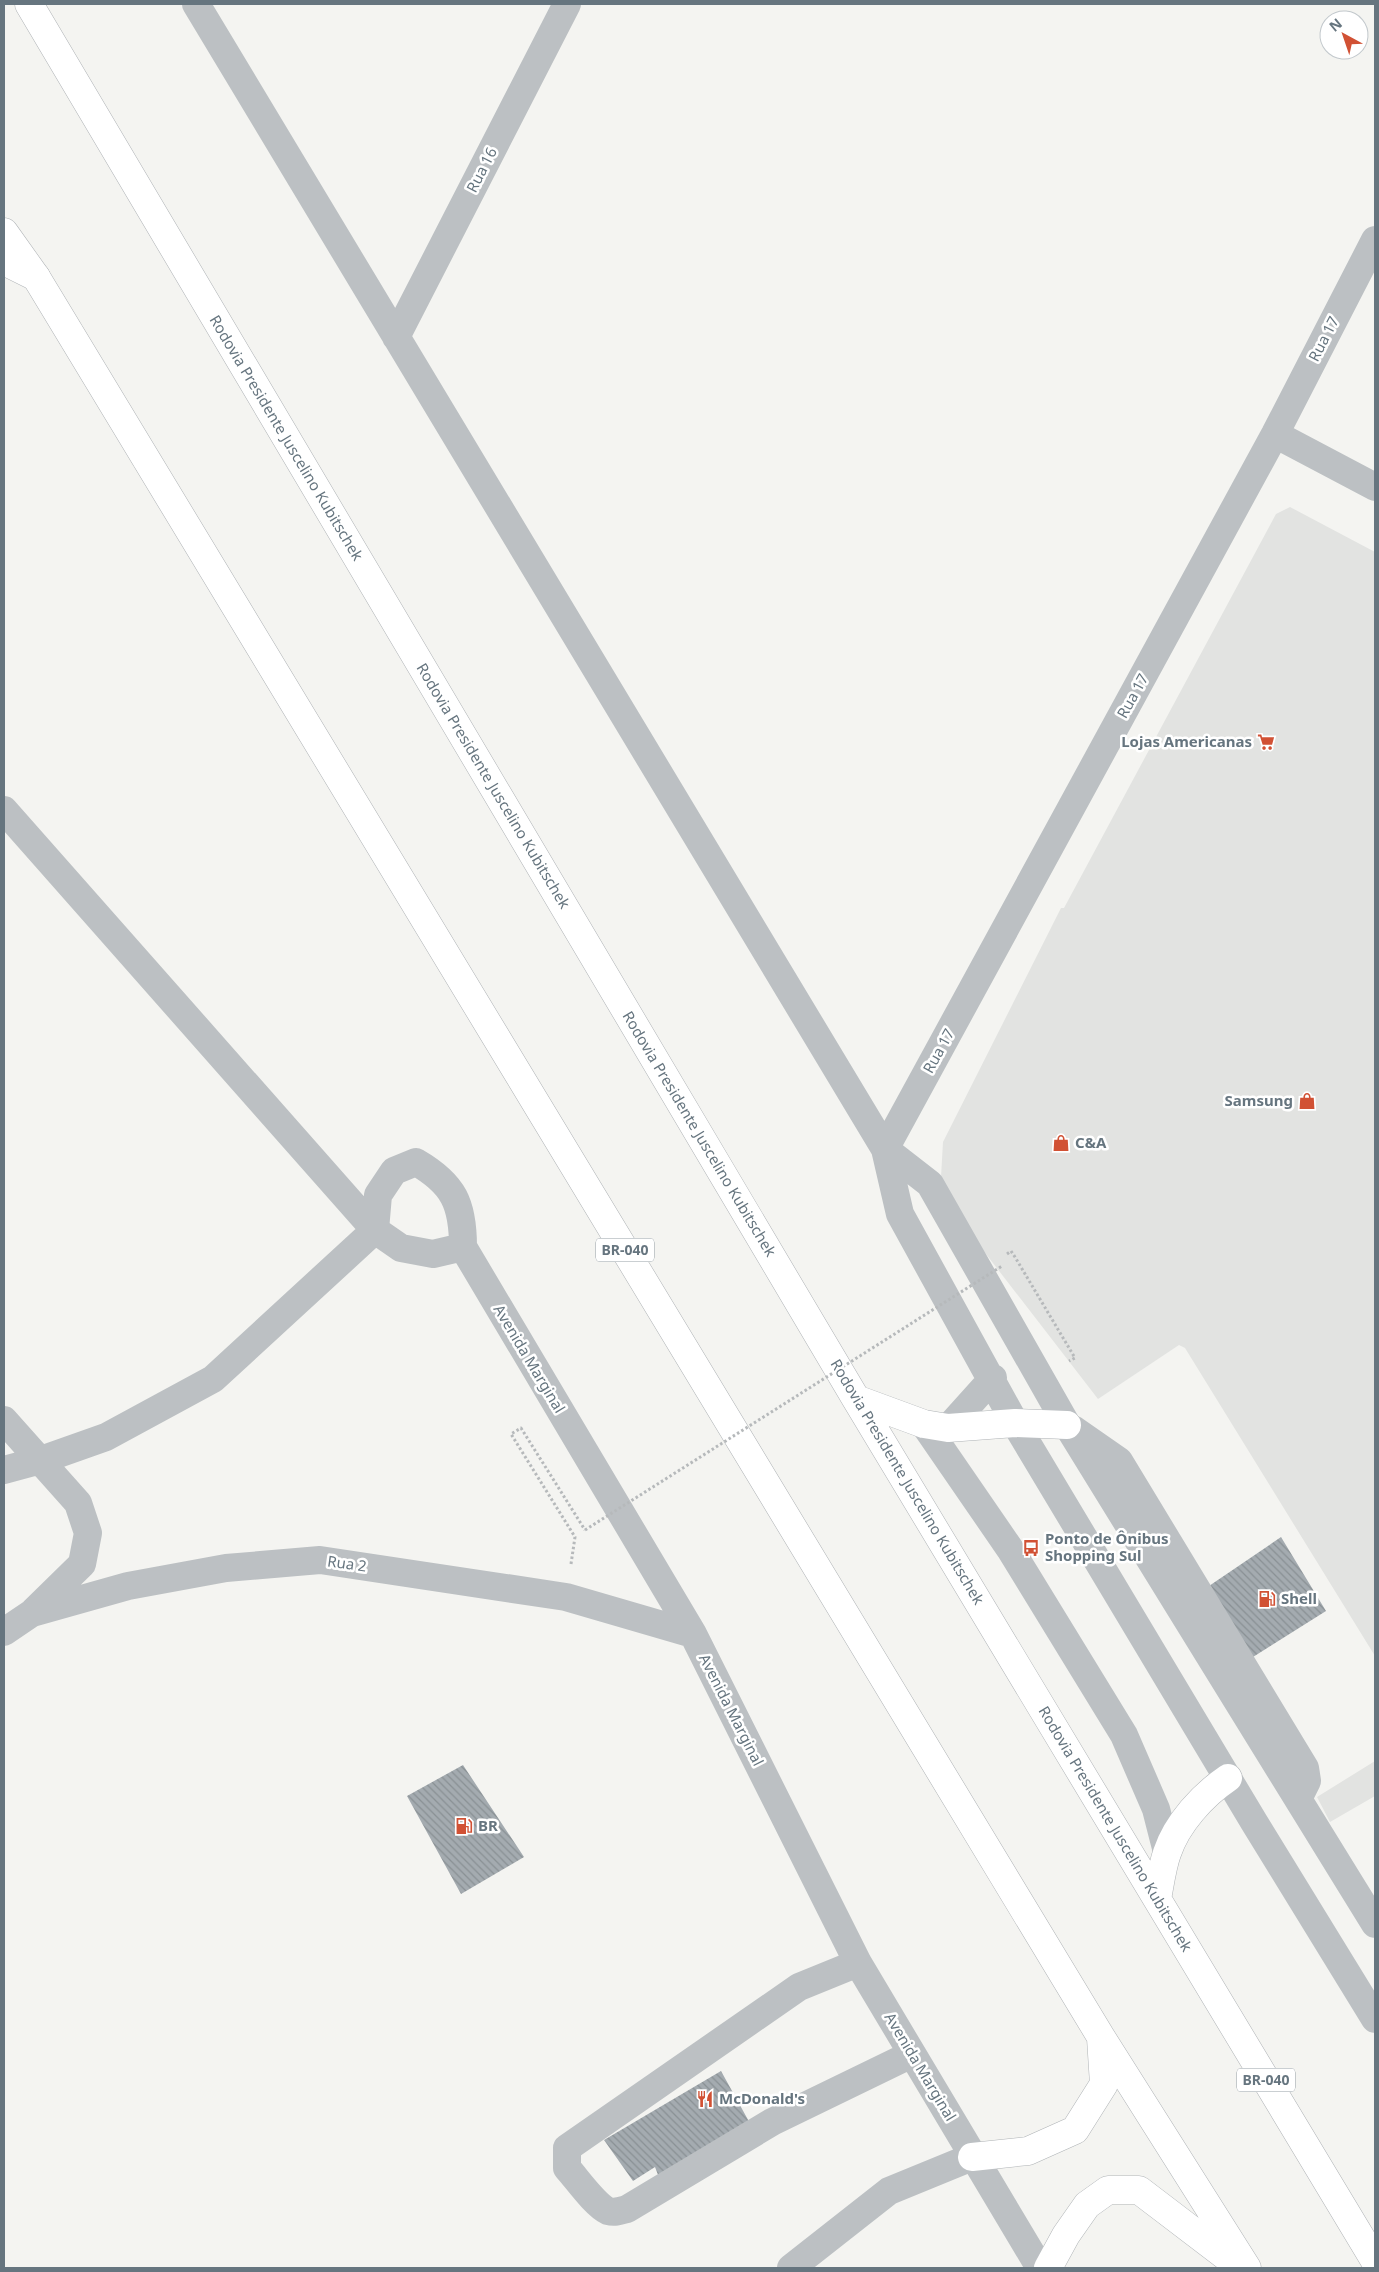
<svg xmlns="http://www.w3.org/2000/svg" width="1379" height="2272" font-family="'Noto Sans',sans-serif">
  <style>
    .built { fill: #e2e3e1 }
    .building { fill: url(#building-back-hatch) }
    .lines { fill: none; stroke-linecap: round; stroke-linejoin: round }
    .major-casing { stroke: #b0b4b7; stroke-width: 29 }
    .highway-casing { stroke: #afb3b6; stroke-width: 29 }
    .path { stroke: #b6b9bb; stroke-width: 3; stroke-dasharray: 2.5 2.5; stroke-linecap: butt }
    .minor { stroke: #bcc0c3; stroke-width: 28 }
    .major { stroke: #fff; stroke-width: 28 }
    .highway { stroke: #fff; stroke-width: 28 }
    .path-bridge { stroke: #b6b9bb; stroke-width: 3; stroke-dasharray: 2.5 2.5; stroke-linecap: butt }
    .labels { text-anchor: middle; stroke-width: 5; stroke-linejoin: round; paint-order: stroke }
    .shield { fill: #fff; stroke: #949ea5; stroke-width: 1 }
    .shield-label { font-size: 14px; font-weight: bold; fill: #66757f }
    .street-label { font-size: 15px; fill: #66757f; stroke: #fff }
    .poi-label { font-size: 15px; font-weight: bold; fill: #66757f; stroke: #fff; text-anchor: start }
  </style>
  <defs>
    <pattern id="building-back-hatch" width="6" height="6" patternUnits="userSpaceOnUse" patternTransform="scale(1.25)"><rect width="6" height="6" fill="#a4abb0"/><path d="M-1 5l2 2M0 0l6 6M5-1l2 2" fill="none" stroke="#899094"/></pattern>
  </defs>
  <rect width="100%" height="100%" fill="#f4f4f1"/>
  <path class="built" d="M1290,507L1375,552V1656L1185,1348L1179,1345L1098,1399L969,1232L941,1177L943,1142L1061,908H1064L1276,514Z
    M1375,1761V1796L1330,1822L1317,1797Z"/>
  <path class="building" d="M1281,1537L1326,1611L1253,1657L1209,1586Z
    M463,1765L524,1857L461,1894L407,1796Z
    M721,2071L752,2127L660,2180L655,2167L633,2181L604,2140Z"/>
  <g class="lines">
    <g class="major-casing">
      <path id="major" d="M4,261L36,277"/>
    </g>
    <g class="highway-casing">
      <path id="highway" d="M29,4L856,1399L1375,2261
        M4,232L36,277L1101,2037L1247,2268
        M856,1399L924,1424L948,1428L1015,1423L1067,1425
        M1157,1899C1160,1884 1162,1867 1167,1853C1177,1823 1203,1795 1228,1778
        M972,2157L1028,2151L1075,2130L1104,2084L1101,2038
        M1048,2268L1066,2235L1087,2205L1108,2190H1139L1236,2264"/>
    </g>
    <path class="path" d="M1007,1254L1011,1251L1015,1257L1075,1358L1069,1361
      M571,1564L575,1537L511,1434L521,1428L585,1530"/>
    <path class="minor" d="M196,4L885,1149L900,1214L1015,1423L1254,1822L1375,2019
      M396,337L567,4
      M1275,434L1375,487
      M4,810L375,1230L401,1248L433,1254L463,1247
      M885,1149L1275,434L1375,240
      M885,1149L930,1184L1067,1425L1375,1924
      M4,1420L78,1503L88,1533L82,1564L34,1611
      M924,1424L1010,1549L1124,1735L1156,1809L1167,1852
      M948,1428L993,1378
      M1073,1429L1119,1461L1305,1768L1307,1781L1298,1799
      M4,1470L41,1460L106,1437L213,1379L375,1230L378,1195L394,1171L416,1162C454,1184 463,1204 463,1247L693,1634L858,1963L1040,2268
      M4,1632L32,1613L128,1586L226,1568L320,1560L566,1597L693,1634
      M858,1963L799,1987L567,2148V2168C577,2179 595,2205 608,2211C615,2213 620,2211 627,2209L772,2122L912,2054
      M791,2268L889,2191L972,2157"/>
    <use href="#major" class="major"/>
    <use href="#highway" class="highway"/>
    <path class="path-bridge" d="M585,1530L1002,1266"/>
  </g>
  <defs>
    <g id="supermarket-bare" transform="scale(1.35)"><path d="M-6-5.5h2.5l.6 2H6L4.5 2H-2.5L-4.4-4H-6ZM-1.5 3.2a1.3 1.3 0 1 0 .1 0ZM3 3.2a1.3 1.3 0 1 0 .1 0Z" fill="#d15134" stroke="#fff" stroke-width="2.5" paint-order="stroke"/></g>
    <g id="shop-bare" transform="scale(1.35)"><path d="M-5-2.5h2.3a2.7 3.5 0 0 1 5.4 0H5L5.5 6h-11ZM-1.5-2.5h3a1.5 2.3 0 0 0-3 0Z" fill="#d15134" stroke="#fff" stroke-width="2.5" paint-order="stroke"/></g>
    <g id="bus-bare" transform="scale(1.35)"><path d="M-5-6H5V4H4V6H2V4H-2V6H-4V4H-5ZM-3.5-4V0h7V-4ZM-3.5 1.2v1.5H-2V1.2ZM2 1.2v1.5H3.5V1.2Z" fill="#d15134" stroke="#fff" stroke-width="2.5" paint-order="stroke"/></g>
    <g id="fuel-bare" transform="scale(1.35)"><path d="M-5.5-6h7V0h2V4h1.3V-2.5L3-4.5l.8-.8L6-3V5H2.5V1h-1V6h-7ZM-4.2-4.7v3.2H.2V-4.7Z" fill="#d15134" stroke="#fff" stroke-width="2.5" paint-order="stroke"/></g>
    <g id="restaurant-bare" transform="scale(1.35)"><path d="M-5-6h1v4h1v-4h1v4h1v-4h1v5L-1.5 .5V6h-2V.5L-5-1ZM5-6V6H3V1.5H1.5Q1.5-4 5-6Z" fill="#d15134" stroke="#fff" stroke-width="2.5" paint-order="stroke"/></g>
  </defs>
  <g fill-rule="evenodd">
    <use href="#supermarket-bare" x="1266" y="742"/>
    <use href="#shop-bare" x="1307" y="1101"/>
    <use href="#shop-bare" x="1061" y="1143"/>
    <use href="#bus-bare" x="1031" y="1548"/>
    <use href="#fuel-bare" x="1267" y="1599"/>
    <use href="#fuel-bare" x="464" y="1826"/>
    <use href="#restaurant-bare" x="705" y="2099"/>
  </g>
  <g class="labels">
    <g class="shield">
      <rect x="596" y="1238.5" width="58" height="23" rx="4"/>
      <rect x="1237" y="2068.5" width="58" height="23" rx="4"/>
    </g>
    <g class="shield-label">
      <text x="625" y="1255">BR-040</text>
      <text x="1266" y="2085">BR-040</text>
    </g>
    <g class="street-label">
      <text transform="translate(482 170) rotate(-63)" y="5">Rua 16</text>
      <text transform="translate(1324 339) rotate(-63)" y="5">Rua 17</text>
      <text transform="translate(286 438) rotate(59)" y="5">Rodovia Presidente Juscelino Kubitschek</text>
      <text transform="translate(1133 696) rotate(-61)" y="5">Rua 17</text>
      <text transform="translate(493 786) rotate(59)" y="5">Rodovia Presidente Juscelino Kubitschek</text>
      <text transform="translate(939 1051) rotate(-61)" y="5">Rua 17</text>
      <text transform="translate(699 1134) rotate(59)" y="5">Rodovia Presidente Juscelino Kubitschek</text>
      <text transform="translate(529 1359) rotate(59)" y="5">Avenida Marginal</text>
      <text transform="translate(907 1482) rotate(59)" y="5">Rodovia Presidente Juscelino Kubitschek</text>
      <text transform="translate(347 1564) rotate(8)" y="5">Rua 2</text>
      <text transform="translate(731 1710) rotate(63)" y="5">Avenida Marginal</text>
      <text transform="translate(1115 1829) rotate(59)" y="5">Rodovia Presidente Juscelino Kubitschek</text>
      <text transform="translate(920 2067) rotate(59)" y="5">Avenida Marginal</text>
    </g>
    <g class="poi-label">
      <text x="1252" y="747" text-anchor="end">Lojas Americanas</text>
      <text x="1293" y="1106" text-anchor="end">Samsung</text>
      <text x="1075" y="1148">C&amp;A</text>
      <text x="1045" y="1544">Ponto de Ônibus<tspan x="1045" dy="17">Shopping Sul</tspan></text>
      <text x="1281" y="1604">Shell</text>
      <text x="478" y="1831">BR</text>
      <text x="719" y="2104">McDonald's</text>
    </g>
  </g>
  <rect width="1379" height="2272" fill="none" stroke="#66757f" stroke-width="10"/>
  <g transform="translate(1344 35) rotate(320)"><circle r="24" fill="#ffffff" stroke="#c2c8cc"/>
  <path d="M0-4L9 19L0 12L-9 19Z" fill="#d15134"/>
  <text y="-8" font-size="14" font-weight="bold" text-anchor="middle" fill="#66757f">N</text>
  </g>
</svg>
